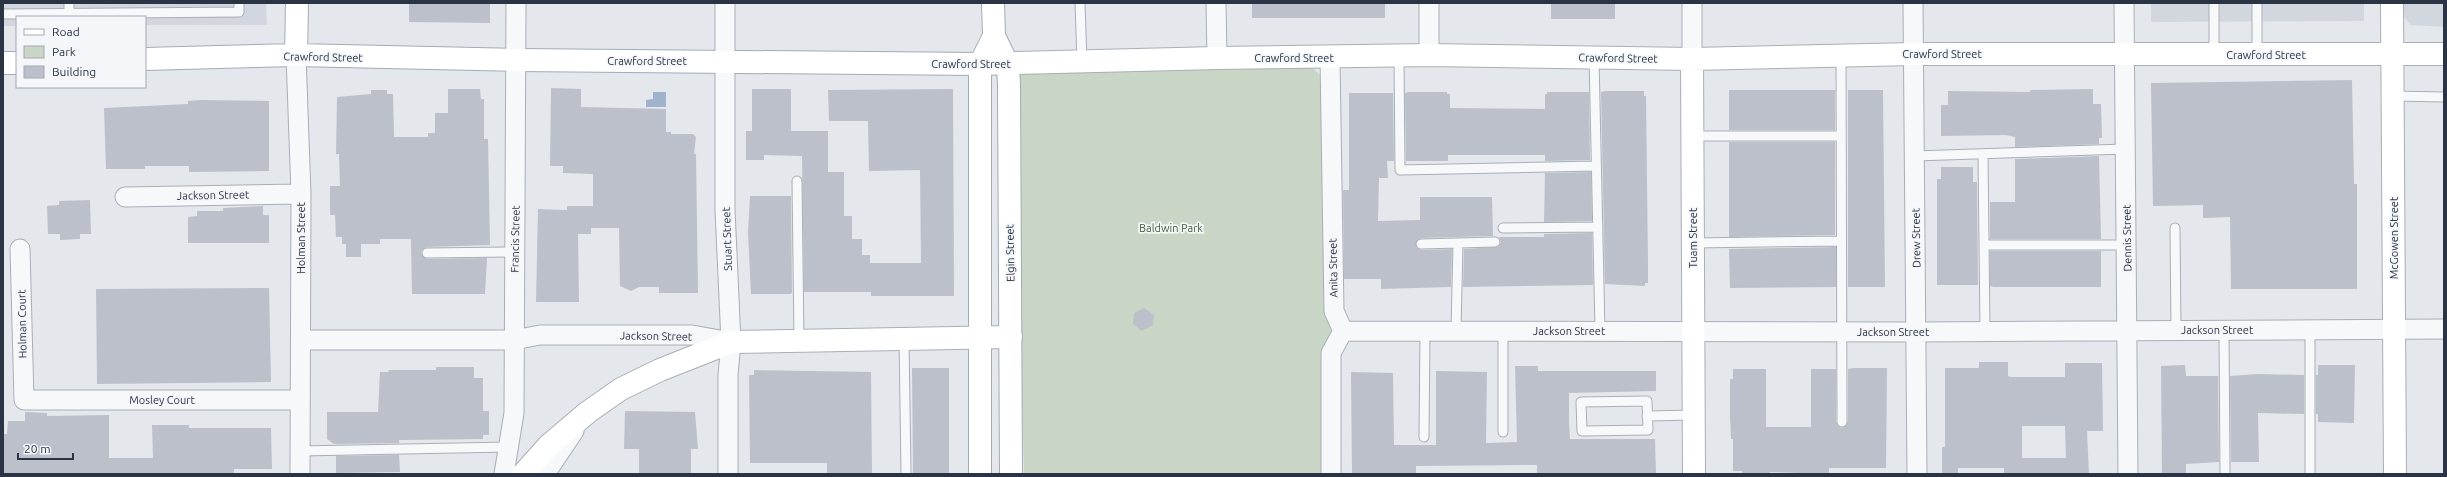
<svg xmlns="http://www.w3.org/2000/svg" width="2447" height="477" font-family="Ubuntu,sans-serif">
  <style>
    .built { fill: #d2d6de }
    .green { fill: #c9d6c5 }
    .water { fill: #9fb4cc }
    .building { fill: #bbc0ca; fill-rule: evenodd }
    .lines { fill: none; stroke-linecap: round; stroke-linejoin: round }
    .lane-casing { stroke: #a9aeb7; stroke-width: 11 }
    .street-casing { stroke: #a9aeb7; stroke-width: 21 }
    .secondary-casing { stroke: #a9aeb7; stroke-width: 24 }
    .primary-casing { stroke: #a3abb8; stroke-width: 24 }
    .lane { stroke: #f7f8fa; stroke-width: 9 }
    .street { stroke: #f7f8fa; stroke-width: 19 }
    .secondary { stroke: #fff; stroke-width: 22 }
    .primary { stroke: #fff; stroke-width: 22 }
    .labels { text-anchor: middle; stroke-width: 3.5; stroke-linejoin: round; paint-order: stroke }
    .street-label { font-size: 11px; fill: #2b3445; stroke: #f4f6f9 }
    .park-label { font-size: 11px; fill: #3f6138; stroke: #f4f6f9 }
  </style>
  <rect width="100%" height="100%" fill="#e4e7ec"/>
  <path class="built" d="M3,3H266L267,25H145V17H17V26H3Z
    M2151,3H2364V21L2151,22Z
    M2402,3H2444V27L2411,25L2405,18Z"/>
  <path class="green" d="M1218,66L1313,68L1321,76L1334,327L1323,474H1024L1014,73Z"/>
  <path class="water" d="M653,92H666V107H646V100L653,99Z"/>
  <path class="building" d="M409,3H490V23L409,22Z
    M1252,3H1385V18H1252Z
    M1551,3H1615V19H1551Z
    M2352,80L2354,184H2357V289H2231L2230,217L2203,218V205L2153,206L2151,83Z
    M551,88L581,89V107L666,109V132H671V134H693L696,137L694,154H696L698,293H659V287H639L631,291L620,286L619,228H591V234H578L579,302H536L538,209L567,210V206H593V174L563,173V166H550Z
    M448,89H480L481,99H484V139H488L490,245L427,247L422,250L421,253L427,259L487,258L485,294H412L411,239H380V244H361V257H346V244H342V237H336L335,215H330V186H340L339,154H336L337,97L371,94V90H387V94H393L394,137H428V133H435V113H448Z
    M752,89H791V131H828V172H844V216H852V239H862V255H870V263H921L920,170L869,171L868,121H829L828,90L953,89L954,296H871V292H804L802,156L764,155V160H746V131H752Z
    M2093,89V104H2101L2102,138H2099V144L2015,147V137L2006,135L1941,136V105H1948V91L2030,92V90Z
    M1729,90H1835V130H1729Z
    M1848,90H1883L1885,287H1848Z
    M1605,91H1644V96H1646L1648,263V283H1645V286L1605,284L1601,92Z
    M1409,92H1447V94H1450V108L1545,109V94H1547V92H1589L1590,160L1545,161V155H1448V161H1406L1405,93Z
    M1349,93H1393L1394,161H1387L1388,178H1379L1378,221L1420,220V197H1492L1493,236L1421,238L1416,242V247L1421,250L1452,249L1451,287L1381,289V279H1344L1343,190H1349Z
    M200,100L269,101V171L189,172V166H145V169H106L104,108L188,104V101Z
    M1729,142H1835V235L1729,237Z
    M2099,156L2101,239H1990V202H2015V159Z
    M1941,167H1973V182H1977L1978,285H1937V179H1941Z
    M1591,172L1592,221L1544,222L1545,173Z
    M750,196H791L792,292L791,294H751L748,233Z
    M90,200L91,234H80V239L60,240V234H48L47,206L59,205V201Z
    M263,206V215H269V243H188V217L197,216V211H223V208Z
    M1592,233L1593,285L1463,287L1464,249L1498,247L1501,242L1499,237H1544V234Z
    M1836,247V287L1730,288L1729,249Z
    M1990,251H2101V287H1994L1990,286Z
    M269,288L271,382L97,384L96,289Z
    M1144,308L1154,315L1153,325L1142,331L1133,324L1134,313Z
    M1979,362H2008V376L2011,377H2065V363H2102L2103,431H2087L2089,474H2004V468H1958V474H1942V447H1945V368H1979ZM2022,426H2065L2066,458H2022Z
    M2185,365L2186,376H2218L2219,462L2186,464V474H2162L2161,366Z
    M2318,365H2355L2354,423L2318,422V414H2316V375H2318Z
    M1515,366H1538V371H1656V391L1569,393V421L1570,439H1655L1656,474H1537V465L1416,466V474H1352L1351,372L1393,373L1394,445H1436V371L1487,372L1486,443L1517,442Z
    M436,367H474V378H483V411H489V435H483V439L406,440H399V443L334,444L327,439V412H378L380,372H388L389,370H436Z
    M912,368H949V474H913Z
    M1854,368H1887L1886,468H1829V474L1770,472V474H1742V471H1733V439H1731L1730,416V379H1733V369H1766V427H1811V369H1836V422L1839,427L1842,428L1848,422V369Z
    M754,370L871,372L872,474H827V463H750L749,375H754Z
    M2258,374L2304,375V414L2258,413L2259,462H2231L2230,376Z
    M625,411L695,412L698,449H691V474H639V449H624Z
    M25,412L47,413V416L109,415V458H153L152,425H189V428H271L272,469H234V474H3V434H7L8,421H25Z
    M399,455L400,472L336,473V456Z"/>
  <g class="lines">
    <g class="lane-casing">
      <path id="lane" d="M69,3V17
        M1080,3L1082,62
        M2214,3V54
        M2257,3V55
        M3,14L239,12V3
        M1399,56L1400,170L1596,166
        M1841,56L1842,422
        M1594,57L1600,331
        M2393,96L2444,97
        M1693,136H1841
        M1983,154L1985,331
        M1915,156L2126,149
        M797,181L799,341
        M1503,228L1598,227
        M2175,228L2176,330
        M1693,243L1841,241
        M1421,244L1495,242
        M1984,245H2127
        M427,253L515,252
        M2224,330L2225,474
        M1456,331L1458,243
        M904,339L906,474
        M1647,401L1648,430L1582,431L1581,402Z
        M1647,416L1694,415
        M1503,432V331
        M1424,437L1425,332
        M300,451L509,447
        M2310,474V329"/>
    </g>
    <g class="street-casing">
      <path id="street" d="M725,3V210L731,342L728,375V474
        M1216,3L1217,58
        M1429,3V55
        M1692,3V59
        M1913,3L1917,474
        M2124,3L2128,474
        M296,55L301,194L300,474
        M1330,58L1334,311L1343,331L1331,353V474
        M125,197L301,194
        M20,249L24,400H300
        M1343,331L1917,332L2444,329
        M301,340H514L540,335H692L731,342
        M504,474L514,413L516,3
        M545,474L574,431"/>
    </g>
    <g class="secondary-casing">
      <path id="secondary" d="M2392,3L2395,474
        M1692,59L1694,474
        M980,64L1217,58L1429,55L1692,59L1914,54H2444
        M523,474L548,446L588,412L621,389L660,370L731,342L1011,337"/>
    </g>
    <g class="primary-casing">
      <path id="primary" d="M994,36L1008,65L1009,86L1011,474
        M296,55L297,3
        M145,59L296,55L517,60L980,64
        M3,63H17
        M980,474V64L994,36L993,3"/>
    </g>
    <use href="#lane" class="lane"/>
    <use href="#street" class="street"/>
    <use href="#secondary" class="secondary"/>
    <use href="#primary" class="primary"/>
  </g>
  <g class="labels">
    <g class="street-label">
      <text x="1942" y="58">Crawford Street</text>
      <text x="2266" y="59">Crawford Street</text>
      <text transform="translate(323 57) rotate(1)" y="4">Crawford Street</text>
      <text x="1294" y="62">Crawford Street</text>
      <text transform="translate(1618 58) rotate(1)" y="4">Crawford Street</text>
      <text x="647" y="65">Crawford Street</text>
      <text x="971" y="68">Crawford Street</text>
      <text transform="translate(213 195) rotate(-1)" y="4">Jackson Street</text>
      <text transform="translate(301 238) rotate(-90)" y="4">Holman Street</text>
      <text transform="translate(1693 238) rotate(-90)" y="4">Tuam Street</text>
      <text transform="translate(1916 238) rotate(-91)" y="4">Drew Street</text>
      <text transform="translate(2127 238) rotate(-91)" y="4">Dennis Street</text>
      <text transform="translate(2394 238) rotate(-90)" y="4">McGowen Street</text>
      <text transform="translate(515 239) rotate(-89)" y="4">Francis Street</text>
      <text transform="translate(727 239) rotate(-92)" y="4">Stuart Street</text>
      <text transform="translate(1010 253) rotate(-91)" y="4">Elgin Street</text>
      <text transform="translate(1333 268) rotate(-91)" y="4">Anita Street</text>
      <text transform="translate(22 324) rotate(-91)" y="4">Holman Court</text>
      <text x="2217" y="334">Jackson Street</text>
      <text x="1569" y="335">Jackson Street</text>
      <text x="1893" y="336">Jackson Street</text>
      <text transform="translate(656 336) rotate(1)" y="4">Jackson Street</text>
      <text x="162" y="404">Mosley Court</text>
    </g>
    <g class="park-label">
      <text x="1171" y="232">Baldwin Park</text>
    </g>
  </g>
  <rect width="2447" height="477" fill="none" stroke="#2b3445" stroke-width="8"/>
  <rect x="16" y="16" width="130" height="72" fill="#f4f6f9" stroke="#a4a8b1"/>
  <rect x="24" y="29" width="20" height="6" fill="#ffffff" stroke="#a4a8b1"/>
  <text x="52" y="36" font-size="12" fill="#2b3445">Road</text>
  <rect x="24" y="46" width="20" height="12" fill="#c9d6c5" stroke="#a4a8b1"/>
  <text x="52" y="56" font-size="12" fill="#2b3445">Park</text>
  <rect x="24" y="66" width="20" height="12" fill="#bbc0ca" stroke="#a4a8b1"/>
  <text x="52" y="76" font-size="12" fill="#2b3445">Building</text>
  <path d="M18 453v6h55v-6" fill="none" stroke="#2b3445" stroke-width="2"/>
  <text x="24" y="453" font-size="12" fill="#2b3445" stroke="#f4f6f9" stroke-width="3" paint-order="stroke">20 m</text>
</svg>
